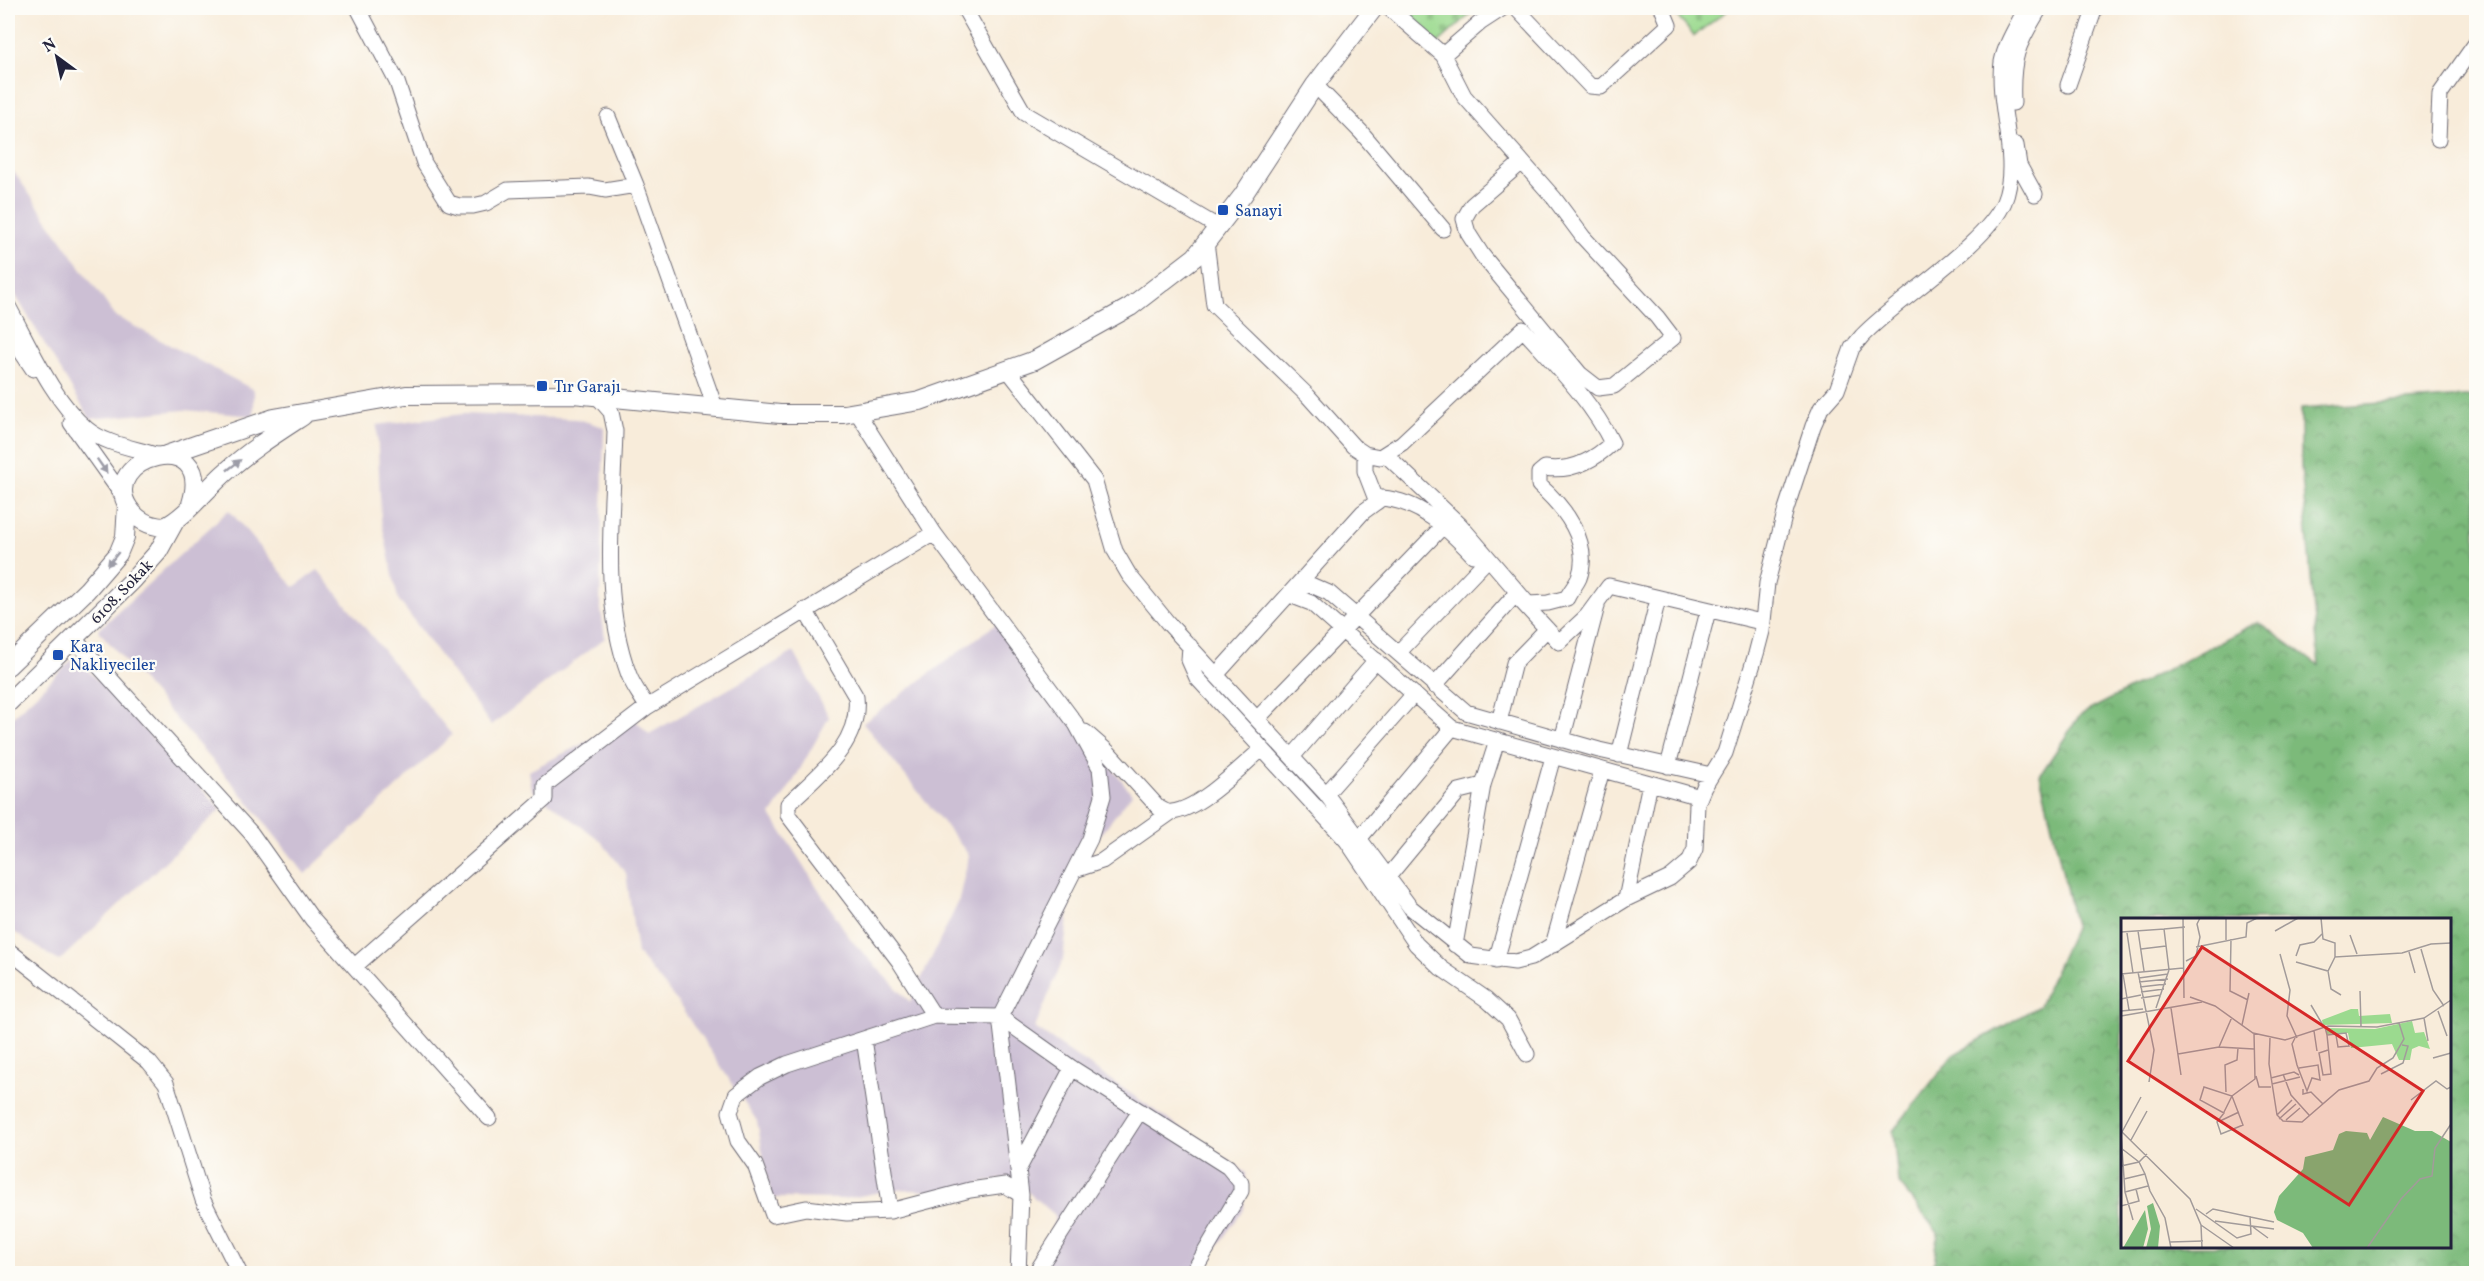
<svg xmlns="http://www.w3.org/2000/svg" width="2484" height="1281" font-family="Vollkorn,serif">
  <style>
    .industrial { fill: #ccbfd4 }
    .forest { fill: url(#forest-crowns); stroke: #4f6e5a; stroke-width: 1.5; fill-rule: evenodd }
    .cemetery { fill: url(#cemetery-stones); stroke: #5e7e65; stroke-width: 1.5 }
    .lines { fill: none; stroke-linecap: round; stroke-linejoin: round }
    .minor-casing { stroke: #6d6973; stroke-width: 17 }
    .major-casing { stroke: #6d6973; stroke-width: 20 }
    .minor { stroke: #fff; stroke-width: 15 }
    .major { stroke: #fff; stroke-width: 18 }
    .oneway { fill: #9c9ca7 }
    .transit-dot { fill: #1a4fb4; stroke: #fdfcf7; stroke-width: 2 }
    .labels { text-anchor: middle; stroke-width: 4.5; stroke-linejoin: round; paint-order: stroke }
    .transit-label { font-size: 16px; fill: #164399; stroke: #fdfcf7; text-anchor: start }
    .street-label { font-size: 16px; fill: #22223b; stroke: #fdfcf7 }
    .inset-road { fill: none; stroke: #a29b9a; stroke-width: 1.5 }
    .view { fill: #d62828; fill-opacity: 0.15; stroke: #d62828; stroke-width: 3 }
    .inset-edge { fill: none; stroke: #22223b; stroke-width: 3 }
  </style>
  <defs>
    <pattern id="forest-crowns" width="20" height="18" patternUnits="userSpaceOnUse" patternTransform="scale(1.5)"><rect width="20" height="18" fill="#7cba7a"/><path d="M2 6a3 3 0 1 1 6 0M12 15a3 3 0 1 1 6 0" fill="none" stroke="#659765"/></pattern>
    <pattern id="cemetery-stones" width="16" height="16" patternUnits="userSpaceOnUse" patternTransform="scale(1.5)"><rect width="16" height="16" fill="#9bda8f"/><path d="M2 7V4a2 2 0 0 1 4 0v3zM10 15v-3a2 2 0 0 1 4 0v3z" fill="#85bb7c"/></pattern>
  </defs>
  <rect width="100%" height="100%" fill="#fdfcf7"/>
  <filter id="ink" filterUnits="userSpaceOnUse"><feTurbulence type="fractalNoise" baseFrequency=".0167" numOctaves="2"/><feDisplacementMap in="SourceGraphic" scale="12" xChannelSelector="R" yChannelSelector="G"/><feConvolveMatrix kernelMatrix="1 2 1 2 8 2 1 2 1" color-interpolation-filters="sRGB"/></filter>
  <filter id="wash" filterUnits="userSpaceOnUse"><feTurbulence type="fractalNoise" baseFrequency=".008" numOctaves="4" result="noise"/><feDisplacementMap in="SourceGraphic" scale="24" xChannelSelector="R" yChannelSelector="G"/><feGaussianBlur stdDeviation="1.35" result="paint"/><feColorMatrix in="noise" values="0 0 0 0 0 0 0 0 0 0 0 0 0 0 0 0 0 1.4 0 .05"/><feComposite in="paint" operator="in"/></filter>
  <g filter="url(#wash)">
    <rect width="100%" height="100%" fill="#f8ecda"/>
    <path class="industrial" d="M14,172L115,316L254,390V416L184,410L90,419L8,283V176Z
      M463,414L577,419L604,427L600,603L605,638L491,725L398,599L381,519L377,425Z
      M229,510L294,587L318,570L452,735L305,874L247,800L98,630Z
      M1000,621L1132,794L1074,868L1063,959L1035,1028L1246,1173L1244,1209L1198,1273L1025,1274L1051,1240L1055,1215L1010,1177L941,1192L896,1189L844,1199L771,1198L757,1121L676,1000L637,953L626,873L600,840L532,790L529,771L633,718L649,734L794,652L829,717L794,780L771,815L851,940L910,1002L958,903L969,855L863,723Z
      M75,657L221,809L59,961L8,928V721Z"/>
    <path class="forest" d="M2476,396V1273H1933L1938,1233L1898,1182L1893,1131L1953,1055L2039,1006L2075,926L2040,775L2080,715L2258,622L2319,666L2301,466V409ZM2122,920H2450V1246H2122Z"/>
    <path class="cemetery" d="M1397,8H1477L1437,44Z
      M1670,8H1730L1694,36Z"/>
  </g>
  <g filter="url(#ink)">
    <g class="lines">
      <g class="minor-casing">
        <path id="minor" d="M358,8L397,82L424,163L449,203L459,206H473L486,203L508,190L589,187L605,190L636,185
          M964,8L1024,113L1218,227
          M1389,8L1443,55L1464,96L1554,198L1583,237L1657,317L1673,338L1614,386L1598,388L1580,374L1482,255L1468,233L1464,219L1472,205L1522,162
          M1516,8L1590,86L1601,87L1669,25L1662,8
          M1443,55L1480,23L1503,8
          M1315,85L1361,132L1443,229
          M2068,85L2095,8
          M2013,103C2011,58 2017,45 2040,8
          M608,117L636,185L715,407
          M2438,139L2440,94L2476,43
          M2016,145L2019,165L2035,194
          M1206,242L1214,305L1308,396L1353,446L1365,454L1380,457L1402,443L1523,329C1554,364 1591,400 1612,443C1593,461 1571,472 1545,468L1539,473V485C1564,507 1592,542 1579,578C1576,585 1570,591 1567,598L1548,603L1528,604L1460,525L1385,454
          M8,306C29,344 53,401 87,429C105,444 134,448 156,455
          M8,332L33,369
          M1008,370L1094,480L1115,551L1129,575L1168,623L1326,794L1410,907L1471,956L1515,962L1531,958L1626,899L1670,878L1689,862L1695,849L1697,804L1704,787L1725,753L1756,654L1762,631L1767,583L1786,509L1813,426L1821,408L1837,390L1852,348L1862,336C1897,299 1986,245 2004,202C2021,161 1996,105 2002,62C2006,42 2018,25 2026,8
          M597,396L611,412L615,431C613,511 600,598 629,675C633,686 641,696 647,707L934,533
          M857,412L934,533L1076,724L1100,768L1103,796L1090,839L1000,1017L1021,1195
          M71,423L123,496
          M1365,454V471L1377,502
          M1298,587L1311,585L1329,593L1466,712L1599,750L1711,775
          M1290,595L1311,603L1452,728L1700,797
          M1521,601L1559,642L1587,616L1609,586L1761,622
          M805,610L856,697C861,744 818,775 788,804V815L899,961L934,1016
          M75,640L251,833L312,919L489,1118
          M1190,646L1189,660L1197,678L1347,841L1416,944L1441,968L1486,999L1508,1019L1527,1054
          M1398,653L1483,564
          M1216,675L1363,512L1382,498C1420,501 1448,529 1473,555
          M1434,686L1515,595
          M1257,719L1444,525
          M1499,722L1514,663L1547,629
          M1085,732L1109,753L1159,808C1163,810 1168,813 1172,812C1200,809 1239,768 1261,750
          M1562,740L1597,606
          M1619,755L1658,599
          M1292,757L1376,660
          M1668,766L1708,611
          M1326,794L1414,694
          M1359,839L1452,728
          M1075,870L1102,861L1170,813
          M1387,878L1459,791L1483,785
          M1626,899L1650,783
          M1455,945L1483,785L1497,741
          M1553,945L1602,770
          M8,950L149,1062L166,1083L203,1200L240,1274
          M1496,961L1553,757
          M355,966L545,799V785L647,707
          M864,1039L890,1211
          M1018,1170L1072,1068
          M1018,1274L1021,1195L1005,1185L970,1190L890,1211L847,1213L806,1208L773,1215L755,1165L738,1141L730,1112L736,1095L760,1077L787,1064L934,1016L1000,1017L1072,1068L1228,1167L1241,1183V1191L1192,1274
          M1035,1274L1140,1111"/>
      </g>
      <g class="major-casing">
        <path id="major" d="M166,455L274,418L406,395L573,394L780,414H844L920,401L1035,360L1130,307L1195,257L1243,195L1315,85L1374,8
          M191,504C216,423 95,458 129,508C138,521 149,526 164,527C185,518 208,487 227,471C250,450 277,433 303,416
          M8,666L87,590L118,554L125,537L127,505
          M8,703L133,580L158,552L174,523"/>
      </g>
      <use href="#minor" class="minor"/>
      <use href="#major" class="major"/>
    </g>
    <defs><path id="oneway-solid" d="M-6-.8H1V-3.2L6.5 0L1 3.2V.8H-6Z" transform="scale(1.5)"/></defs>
    <g class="oneway">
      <use href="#oneway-solid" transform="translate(234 465) rotate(-38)"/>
      <use href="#oneway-solid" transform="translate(102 466) rotate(55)"/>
      <use href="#oneway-solid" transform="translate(113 559) rotate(129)"/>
    </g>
  </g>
  <g class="transit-dot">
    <rect x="1217" y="204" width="12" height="12" rx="3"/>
    <rect x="536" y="380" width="12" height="12" rx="3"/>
    <rect x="52" y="649" width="12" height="12" rx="3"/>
  </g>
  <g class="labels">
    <g class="transit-label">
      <text x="1235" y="216">Sanayi</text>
      <text x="554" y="392">Tır Garajı</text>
      <text x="70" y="652">Kara<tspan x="70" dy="18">Nakliyeciler</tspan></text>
    </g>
    <g class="street-label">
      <text transform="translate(121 591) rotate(-46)" y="6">6108. Sokak</text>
    </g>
  </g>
  <g transform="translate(2121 918)">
    <rect width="330" height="330" fill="#f8ecda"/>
    <path d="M262,199L294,213H311L330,224V330H192L182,315L156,302L153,294L158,278L182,251L184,239L212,232L218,216L225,213L246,215L249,222ZM32,285L39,308L37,330H25L30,311L26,288ZM24,292L27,311L22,330H2Z" fill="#7cba7a"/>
    <path d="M230,91H237L238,98L269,96L271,105L202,107L201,102ZM291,103L294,115L303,114L309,131L298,128L291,131L289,142H278L271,126L230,130L227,115L206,116L205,110L254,111Z" fill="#9bda8f"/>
    <path class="inset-road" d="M62,0L63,80M105,0V22M200,0L202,21L214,25V39L281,35L310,26L330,25M43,11L64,9M17,13L23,53M154,13L177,0M0,14L43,11L48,52L35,90M6,15L12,55M229,17L236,36M110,21L109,73L127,82M75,29L125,19L126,5L136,0M20,31L45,28M300,31L312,72L323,88M288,34L294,55M159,36L169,72L166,98L176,120M175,38L179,27L193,24L201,16M65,43L75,38L79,19L76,6L79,0M175,44L207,53L214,39M207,53L210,71L220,77M17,54L33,132L28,164M0,56L62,50M2,56L8,92M18,60L47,56M18,64L47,61M19,69L45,66M239,73L240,108M20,74L43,71M69,79L94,88L132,115L164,122L207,108L256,109L303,100L330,82M20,80L40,77M0,81L20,77M190,87L203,109M50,90L60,157M0,93L22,91M317,93L326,118M0,98L81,84M111,99L98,129L133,131M303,100L307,123M121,107L128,75M204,109L206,117L210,156L202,157L198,135L207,132M193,113L196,133M206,117L225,115L228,128L217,129L215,117M149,120L148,146L156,197L162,203L181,204L218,172L248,163L256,150L272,140L283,121L278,105M174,120L171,126L176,147L186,173L191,160L199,162L197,147L178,150M57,136L98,129M312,140L330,135M162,156L170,177L188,197M260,156L282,145L287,128L281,127M135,158L138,169H150M150,160L173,154L178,157M151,166L179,159M83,169L111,178L122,207L100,216L96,204L103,195L79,182ZM182,171V176L190,174L202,186M105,174L104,147L116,142L117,130M290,182L315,163L326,171L330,169M103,194L111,178L134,161L133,115M156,197L171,182M158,201L175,186M165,202L179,190M99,203L118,194M0,213L69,281L80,307L81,330M1,214L20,179M0,216L4,274L12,302M10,222L26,193M0,230L18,244L24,256L29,273L44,300L50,330M0,248L18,244L26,236M3,261L24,256M4,274L27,268M0,288L18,283L15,271M75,291L116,320L130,316L129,298M85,296L92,291L153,304M94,303L153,311M0,305V326M80,307L113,330M132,309L147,320M49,324L82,323M246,330L280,281L299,261L311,258L314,230L330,206"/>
    <path class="view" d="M81,29L302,173L228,287L7,143Z"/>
    <rect width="330" height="330" class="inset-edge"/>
  </g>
  <rect width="2484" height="1281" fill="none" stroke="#fdfcf7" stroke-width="30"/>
  <g transform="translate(57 57) rotate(327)" stroke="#fdfcf7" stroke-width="4.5" paint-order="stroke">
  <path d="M0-4.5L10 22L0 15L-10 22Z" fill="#22223b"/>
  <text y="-9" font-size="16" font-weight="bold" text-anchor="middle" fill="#22223b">N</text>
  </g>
</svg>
